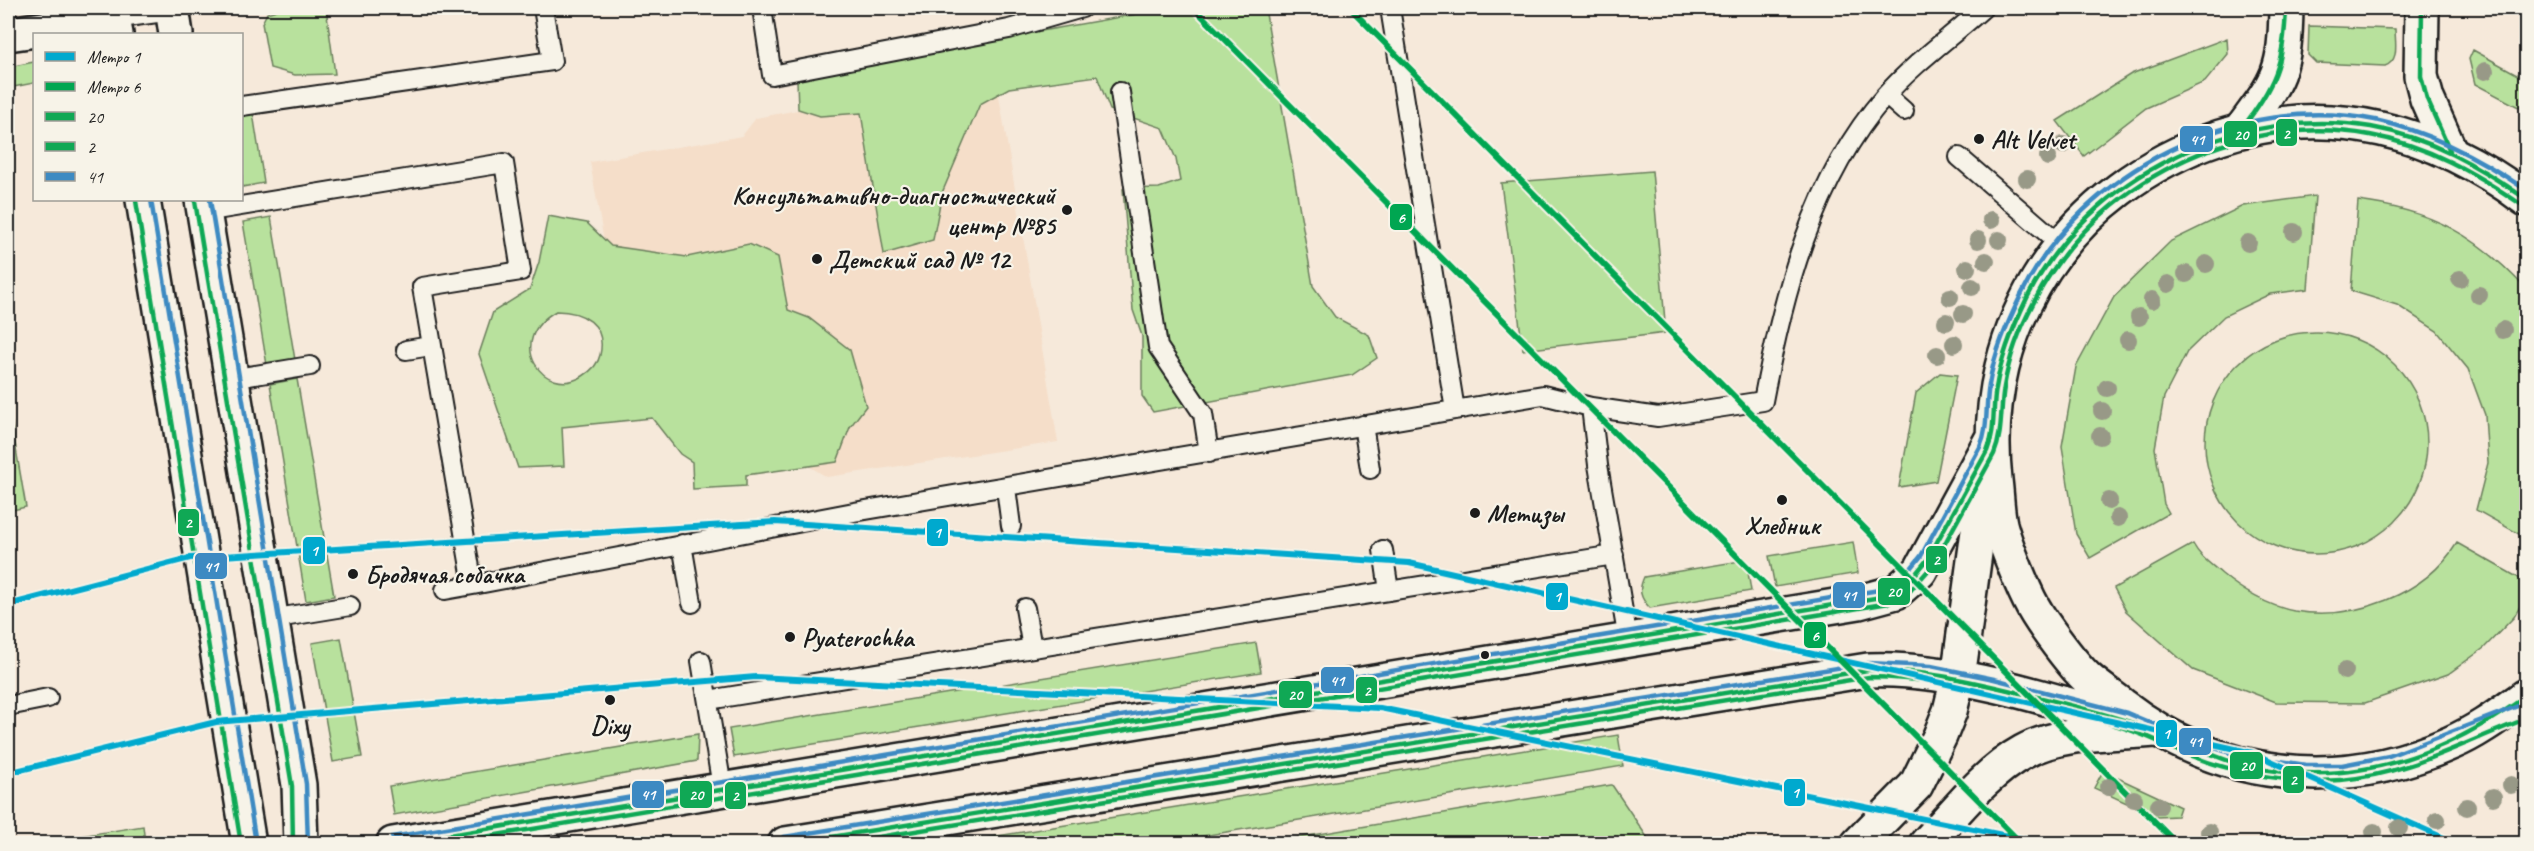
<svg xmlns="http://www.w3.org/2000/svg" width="2534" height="851" font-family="Caveat,sans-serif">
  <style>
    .built { fill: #f5dec9 }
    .green { fill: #b8e19d; stroke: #6a7e5c; stroke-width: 1.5; fill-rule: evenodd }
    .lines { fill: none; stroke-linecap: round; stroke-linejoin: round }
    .lane-casing { stroke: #1c1c1c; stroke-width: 22 }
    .street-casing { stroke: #1c1c1c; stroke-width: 38 }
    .secondary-casing { stroke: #1c1c1c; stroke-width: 38 }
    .primary-casing { stroke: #1c1c1c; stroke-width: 38 }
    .lane { stroke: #f7f3e8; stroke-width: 18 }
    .street { stroke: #f7f3e8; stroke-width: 33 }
    .secondary { stroke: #f7f3e8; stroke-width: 33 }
    .primary { stroke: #f7f3e8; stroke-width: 33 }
    .bus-1-casing { stroke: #f7f3e8; stroke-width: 9 }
    .bus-2-casing { stroke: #f7f3e8; stroke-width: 9 }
    .bus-3-casing { stroke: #f7f3e8; stroke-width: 9 }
    .bus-1 { stroke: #10a855; stroke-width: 4.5 }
    .bus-2 { stroke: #10a855; stroke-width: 4.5 }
    .bus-3 { stroke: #3d8ac2; stroke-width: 4.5 }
    .metro-1-casing { stroke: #f7f3e8; stroke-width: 10 }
    .metro-2-casing { stroke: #f7f3e8; stroke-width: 10 }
    .metro-1 { stroke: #00a9ce; stroke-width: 6 }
    .metro-2 { stroke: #00a651; stroke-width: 6 }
    .tree { fill: #989987 }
    .poi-dot { fill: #1c1c1c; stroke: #f7f3e8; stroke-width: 2 }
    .labels { text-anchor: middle; stroke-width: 4.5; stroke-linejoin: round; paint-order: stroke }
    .poi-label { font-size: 26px; font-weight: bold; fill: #1c1c1c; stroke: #f7f3e8; text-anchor: start }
    .line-badge { stroke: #f7f3e8; stroke-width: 2 }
    .badge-label { font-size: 16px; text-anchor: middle; font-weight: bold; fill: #fff }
  </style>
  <rect width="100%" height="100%" fill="#f6e9da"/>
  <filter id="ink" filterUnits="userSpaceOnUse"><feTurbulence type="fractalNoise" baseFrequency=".0167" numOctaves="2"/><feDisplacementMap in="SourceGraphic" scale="12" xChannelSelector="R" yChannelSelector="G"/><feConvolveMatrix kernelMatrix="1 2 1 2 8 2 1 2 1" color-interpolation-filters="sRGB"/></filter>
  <g filter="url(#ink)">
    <path class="built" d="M995,72L1058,442L827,477L624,355L590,162L742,136L756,118Z"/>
    <path class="green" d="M282,8H326L335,74L295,75L270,68L262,23L267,13Z
      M1171,8H1265L1313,286L1335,317L1369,335L1377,358L1352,375L1153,412L1142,396V336L1133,310L1123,189L1159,188L1180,181L1176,159L1163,128L1110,110L1097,76L1009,88L980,104L942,193L933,240L884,254L861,113L820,116L798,109L797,80L997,39Z
      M2309,26L2395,29C2395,42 2400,61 2385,66L2316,63L2308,55Z
      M2227,38L2228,54L2205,82L2146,108L2084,156L2057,121L2131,74Z
      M2473,50L2526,79V111L2475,84L2469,59Z
      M34,62V83L8,88V67Z
      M253,113L264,183L242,187V115Z
      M1652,171L1666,333L1523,350L1501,183Z
      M2315,196L2308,289L2270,294L2224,316L2187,352L2164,397L2155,448L2164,504L2169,513L2090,558L2076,534L2062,446L2076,367L2114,297L2171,241L2243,206Z
      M2358,201C2431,210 2477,235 2526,289V538L2476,510L2488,463L2485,415L2468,369L2437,331L2397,305L2351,291Z
      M548,216L587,223L611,246L687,257L749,244L778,257L788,310L809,318L850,350L866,406L850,427L837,462L746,475V486L693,489L692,462L680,454L652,418L562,427L564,466L518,468L479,354L493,312L530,289L539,262ZM556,311C583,311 607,324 600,355C598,365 591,371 583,376C544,400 503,341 556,311Z
      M271,217L295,360L267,365L243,222Z
      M2205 443a111 111 0 1 1 222 0a111 111 0 1 1-222 0Z
      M1940,373L1957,375L1936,481L1899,487L1916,393Z
      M297,379L334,596L306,601L270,384Z
      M11,420L26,507L8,511V421Z
      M1853,542L1858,573L1775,587L1769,556Z
      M2457,543L2526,582V596L2514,617L2484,648L2448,674L2365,703L2276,702L2193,670L2126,611L2114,588L2193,544C2200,557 2211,564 2222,574C2241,590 2268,606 2294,611C2354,621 2425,595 2457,543Z
      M1746,560L1751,591L1650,608C1640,598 1638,590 1644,577Z
      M341,638L362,757L333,762L312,643Z
      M1256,643L1261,672L734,757L729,729Z
      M698,734L697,761L394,815L389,786Z
      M1618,735L1623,766L1161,843H955Z
      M2103,771L2180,807L2177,816L2157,817L2094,788Z
      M1612,785L1651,843H1266L1611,785Z
      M143,826L145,843H37Z"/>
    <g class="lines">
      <g class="lane-casing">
        <path id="lane" d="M762,8L772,75L1009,29L1082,8
          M1390,8L1455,410
          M113,19L172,11
          M1120,92L1158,347L1203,414L1209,453
          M1886,95L1904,111
          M242,106L552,61L543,8
          M1959,157L2061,245
          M204,212L504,163L521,271L422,287L473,585L854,512L1543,395L1591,407
          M406,350L431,346
          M231,379L310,366
          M1363,425L1370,469
          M1006,488L1011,526
          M682,544L692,603
          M1383,550L1389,591
          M445,590L473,585
          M1025,608L1032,648
          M271,619L350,606
          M1628,640L1598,465L1591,407L1658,417L1763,401C1783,295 1812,180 1885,96C1914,63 1951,37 1983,8
          M701,661L722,787
          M708,700L1614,555
          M8,706L48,698"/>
      </g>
      <g class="street-casing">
        <path id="street" d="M8,34L113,19
          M2241,130C2279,79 2285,72 2286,8"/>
      </g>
      <g class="secondary-casing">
        <path id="secondary" d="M111,8L116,34
          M172,8L176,34
          M2422,8L2421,76L2427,99L2450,151
          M143,200L249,844
          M202,200L299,785L301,844
          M1858,844L1916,785L1940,736L1950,711L1958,678L1987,465
          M1926,844C1956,812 1985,773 2023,752C2060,731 2113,734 2154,730"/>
      </g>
      <g class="primary-casing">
        <path id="primary" d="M2526,199C2436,131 2331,101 2220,137C2070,187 1978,323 1995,480C1997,495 1997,510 2000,524C2005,544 2023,589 2033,607C2043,625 2072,664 2087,678C2098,688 2111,696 2122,705C2219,780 2339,793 2451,743C2479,731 2502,713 2526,696
          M393,844L1859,602L1896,592L1920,571L1991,440
          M785,844L1868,670C1949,666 2058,701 2136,725"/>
      </g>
      <use href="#lane" class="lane"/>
      <use href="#street" class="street"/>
      <use href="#secondary" class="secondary"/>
      <use href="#primary" class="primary"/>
      <g class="bus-1-casing">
        <path id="bus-1" d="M2422,8L2421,76L2427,99L2450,151
          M2241,130C2275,84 2284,66 2286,8
          M396,844L1887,596L1909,582L1927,560L1987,451C1996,430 1992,409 1996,388C2001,357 2013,327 2027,298C2090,175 2236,105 2371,127C2428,137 2479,166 2526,199
          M788,844L1868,670C1922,669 1973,682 2025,694C2067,704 2110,715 2152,729C2180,739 2207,755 2236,763C2342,791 2440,759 2526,696"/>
      </g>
      <g class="bus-2-casing">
        <path id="bus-2" d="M136,201L241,844
          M195,201L292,786L293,844
          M442,844L1889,603L1910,591L1933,565L1994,454C2003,432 2000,410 2004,387C2009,357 2020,328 2034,302C2095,182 2238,111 2370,135C2427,145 2475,173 2522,205
          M835,844L1869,677C1924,677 1976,690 2030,703C2065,712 2101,719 2135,732C2156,739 2174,750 2194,757C2241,775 2291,783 2341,780C2407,775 2466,741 2526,719"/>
      </g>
      <g class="bus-3-casing">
        <path id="bus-3" d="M151,200L256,843
          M210,200L306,784L308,844
          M392,837L1885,589L1904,577L1921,556L1980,447C1989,427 1985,406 1989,385C1994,353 2007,324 2021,295C2082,170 2238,92 2375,120C2431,132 2480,158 2526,190
          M784,837L1868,663L1931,666L1994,679L2127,713L2199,743L2234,754L2306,765H2342L2389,756L2523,704"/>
      </g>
      <use href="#bus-1" class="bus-1"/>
      <use href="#bus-2" class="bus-2"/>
      <use href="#bus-3" class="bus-3"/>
      <g class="metro-1-casing">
        <path id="metro-1" d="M8,605L190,558L775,522L1409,563L2253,753L2457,844
          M8,773L216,722L756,677L1380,708L2047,844"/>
      </g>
      <g class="metro-2-casing">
        <path id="metro-2" d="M1194,8L2022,844
          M1350,8L2177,844"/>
      </g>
      <use href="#metro-1" class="metro-1"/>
      <use href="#metro-2" class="metro-2"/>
    </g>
    <g class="tree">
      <circle cx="2485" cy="71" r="9"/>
      <circle cx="2063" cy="145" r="9"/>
      <circle cx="2048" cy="157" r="9"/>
      <circle cx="2027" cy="179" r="9"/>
      <circle cx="1991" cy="220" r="9"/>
      <circle cx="2294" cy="232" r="9"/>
      <circle cx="1978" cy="240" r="9"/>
      <circle cx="1999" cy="240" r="9"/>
      <circle cx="2248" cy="243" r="9"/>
      <circle cx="1986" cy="261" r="9"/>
      <circle cx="2206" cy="264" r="9"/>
      <circle cx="1967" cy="268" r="9"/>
      <circle cx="2186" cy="274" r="9"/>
      <circle cx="2460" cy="279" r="9"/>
      <circle cx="2168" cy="284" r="9"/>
      <circle cx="1972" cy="287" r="9"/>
      <circle cx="2479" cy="295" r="9"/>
      <circle cx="1950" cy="297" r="9"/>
      <circle cx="2152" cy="300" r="9"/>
      <circle cx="1963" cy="314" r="9"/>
      <circle cx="2139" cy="317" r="9"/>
      <circle cx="1946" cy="322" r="9"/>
      <circle cx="2503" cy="330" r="9"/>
      <circle cx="2128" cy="340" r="9"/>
      <circle cx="1954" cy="344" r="9"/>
      <circle cx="1937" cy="355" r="9"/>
      <circle cx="2107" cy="388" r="9"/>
      <circle cx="2102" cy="411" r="9"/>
      <circle cx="2100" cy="436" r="9"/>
      <circle cx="2109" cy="501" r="9"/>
      <circle cx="2118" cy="518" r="9"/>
      <circle cx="2345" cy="671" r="9"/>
      <circle cx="2511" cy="785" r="9"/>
      <circle cx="2108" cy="787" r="9"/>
      <circle cx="2493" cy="797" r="9"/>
      <circle cx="2134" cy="799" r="9"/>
      <circle cx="2159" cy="806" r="9"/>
      <circle cx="2467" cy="807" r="9"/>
      <circle cx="2437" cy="820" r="9"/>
      <circle cx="2399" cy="828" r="9"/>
      <circle cx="2209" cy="832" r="9"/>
      <circle cx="2374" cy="832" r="9"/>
    </g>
  </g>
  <g class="poi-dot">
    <circle cx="1979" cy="139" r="6"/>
    <circle cx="1067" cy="210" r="6"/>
    <circle cx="817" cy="259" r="6"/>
    <circle cx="1782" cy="500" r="6"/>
    <circle cx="1475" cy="513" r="6"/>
    <circle cx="353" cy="574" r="6"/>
    <circle cx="790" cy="637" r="6"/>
    <circle cx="1485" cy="655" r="5"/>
    <circle cx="610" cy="700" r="6"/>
  </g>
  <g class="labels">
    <g class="poi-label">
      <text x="1991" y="148">Alt Velvet</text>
      <text x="1055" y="204" text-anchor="end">Консультативно-диагностический<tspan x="1055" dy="30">центр №85</tspan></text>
      <text x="829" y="268">Детский сад № 12</text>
      <text x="1487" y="522">Метизы</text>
      <text x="1782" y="534" text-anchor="middle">Хлебник</text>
      <text x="365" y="583">Бродячая собачка</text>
      <text x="802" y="646">Pyaterochka</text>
      <text x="610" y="734" text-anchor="middle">Dixy</text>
    </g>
  </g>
  <g class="line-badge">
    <rect x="2275" y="118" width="23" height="29" rx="6" fill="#10a855"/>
    <rect x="2223" y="120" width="35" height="28" rx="6" fill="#10a855"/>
    <rect x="2179" y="125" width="35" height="28" rx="6" fill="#3d8ac2"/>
    <rect x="1389" y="203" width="24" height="28" rx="6" fill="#00a651"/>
    <rect x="177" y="508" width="23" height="29" rx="6" fill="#10a855"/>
    <rect x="926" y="518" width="23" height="29" rx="6" fill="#00a9ce"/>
    <rect x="302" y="536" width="24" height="29" rx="6" fill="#00a9ce"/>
    <rect x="1925" y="545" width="23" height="29" rx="6" fill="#10a855"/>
    <rect x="194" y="552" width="34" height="28" rx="6" fill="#3d8ac2"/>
    <rect x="1877" y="577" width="34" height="29" rx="6" fill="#10a855"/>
    <rect x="1832" y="581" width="34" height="28" rx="6" fill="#3d8ac2"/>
    <rect x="1545" y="582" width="24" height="29" rx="6" fill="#00a9ce"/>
    <rect x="1803" y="621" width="24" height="28" rx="6" fill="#00a651"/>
    <rect x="1320" y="666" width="35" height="28" rx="6" fill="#3d8ac2"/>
    <rect x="1355" y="676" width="23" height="28" rx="6" fill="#10a855"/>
    <rect x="1278" y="680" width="35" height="29" rx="6" fill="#10a855"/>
    <rect x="2155" y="719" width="23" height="29" rx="6" fill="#00a9ce"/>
    <rect x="2178" y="727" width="34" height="29" rx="6" fill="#3d8ac2"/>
    <rect x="2229" y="751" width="35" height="29" rx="6" fill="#10a855"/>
    <rect x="2282" y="765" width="23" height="29" rx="6" fill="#10a855"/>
    <rect x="1783" y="778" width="23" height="29" rx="6" fill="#00a9ce"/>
    <rect x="679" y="780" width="34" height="29" rx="6" fill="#10a855"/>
    <rect x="631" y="780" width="34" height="29" rx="6" fill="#3d8ac2"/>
    <rect x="724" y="781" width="23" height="29" rx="6" fill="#10a855"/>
  </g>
  <g class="badge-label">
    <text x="2286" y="139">2</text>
    <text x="2241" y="140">20</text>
    <text x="2197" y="145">41</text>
    <text x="1401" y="223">6</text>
    <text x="188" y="528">2</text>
    <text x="937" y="538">1</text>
    <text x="314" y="556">1</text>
    <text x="1936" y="565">2</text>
    <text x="211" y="572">41</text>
    <text x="1894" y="597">20</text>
    <text x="1849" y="601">41</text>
    <text x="1557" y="602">1</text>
    <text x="1815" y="641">6</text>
    <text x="1337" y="686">41</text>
    <text x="1367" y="696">2</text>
    <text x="1295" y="700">20</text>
    <text x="2166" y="739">1</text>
    <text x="2195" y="747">41</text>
    <text x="2247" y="771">20</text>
    <text x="2293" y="785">2</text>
    <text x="1795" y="798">1</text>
    <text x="696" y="800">20</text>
    <text x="648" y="800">41</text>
    <text x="735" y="801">2</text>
  </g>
  <rect width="2534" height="851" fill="none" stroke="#f7f3e8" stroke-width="30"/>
  <rect x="15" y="15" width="2504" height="821" fill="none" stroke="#1c1c1c" stroke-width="2" filter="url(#ink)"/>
  <rect x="33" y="33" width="210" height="168" fill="#f7f3e8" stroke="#9f9d96" stroke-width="1.5"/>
  <rect x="45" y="52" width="30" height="9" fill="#00a9ce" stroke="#9f9d96" stroke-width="1.5"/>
  <text x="87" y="63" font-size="18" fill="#1c1c1c">Метро 1</text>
  <rect x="45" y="82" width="30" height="9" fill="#00a651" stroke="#9f9d96" stroke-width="1.5"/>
  <text x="87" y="93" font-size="18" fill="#1c1c1c">Метро 6</text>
  <rect x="45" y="112" width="30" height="9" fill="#10a855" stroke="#9f9d96" stroke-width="1.5"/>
  <text x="87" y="123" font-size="18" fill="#1c1c1c">20</text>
  <rect x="45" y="142" width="30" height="9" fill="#10a855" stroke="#9f9d96" stroke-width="1.5"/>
  <text x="87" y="153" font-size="18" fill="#1c1c1c">2</text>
  <rect x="45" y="172" width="30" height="9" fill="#3d8ac2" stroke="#9f9d96" stroke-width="1.5"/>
  <text x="87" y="183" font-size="18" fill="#1c1c1c">41</text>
</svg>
